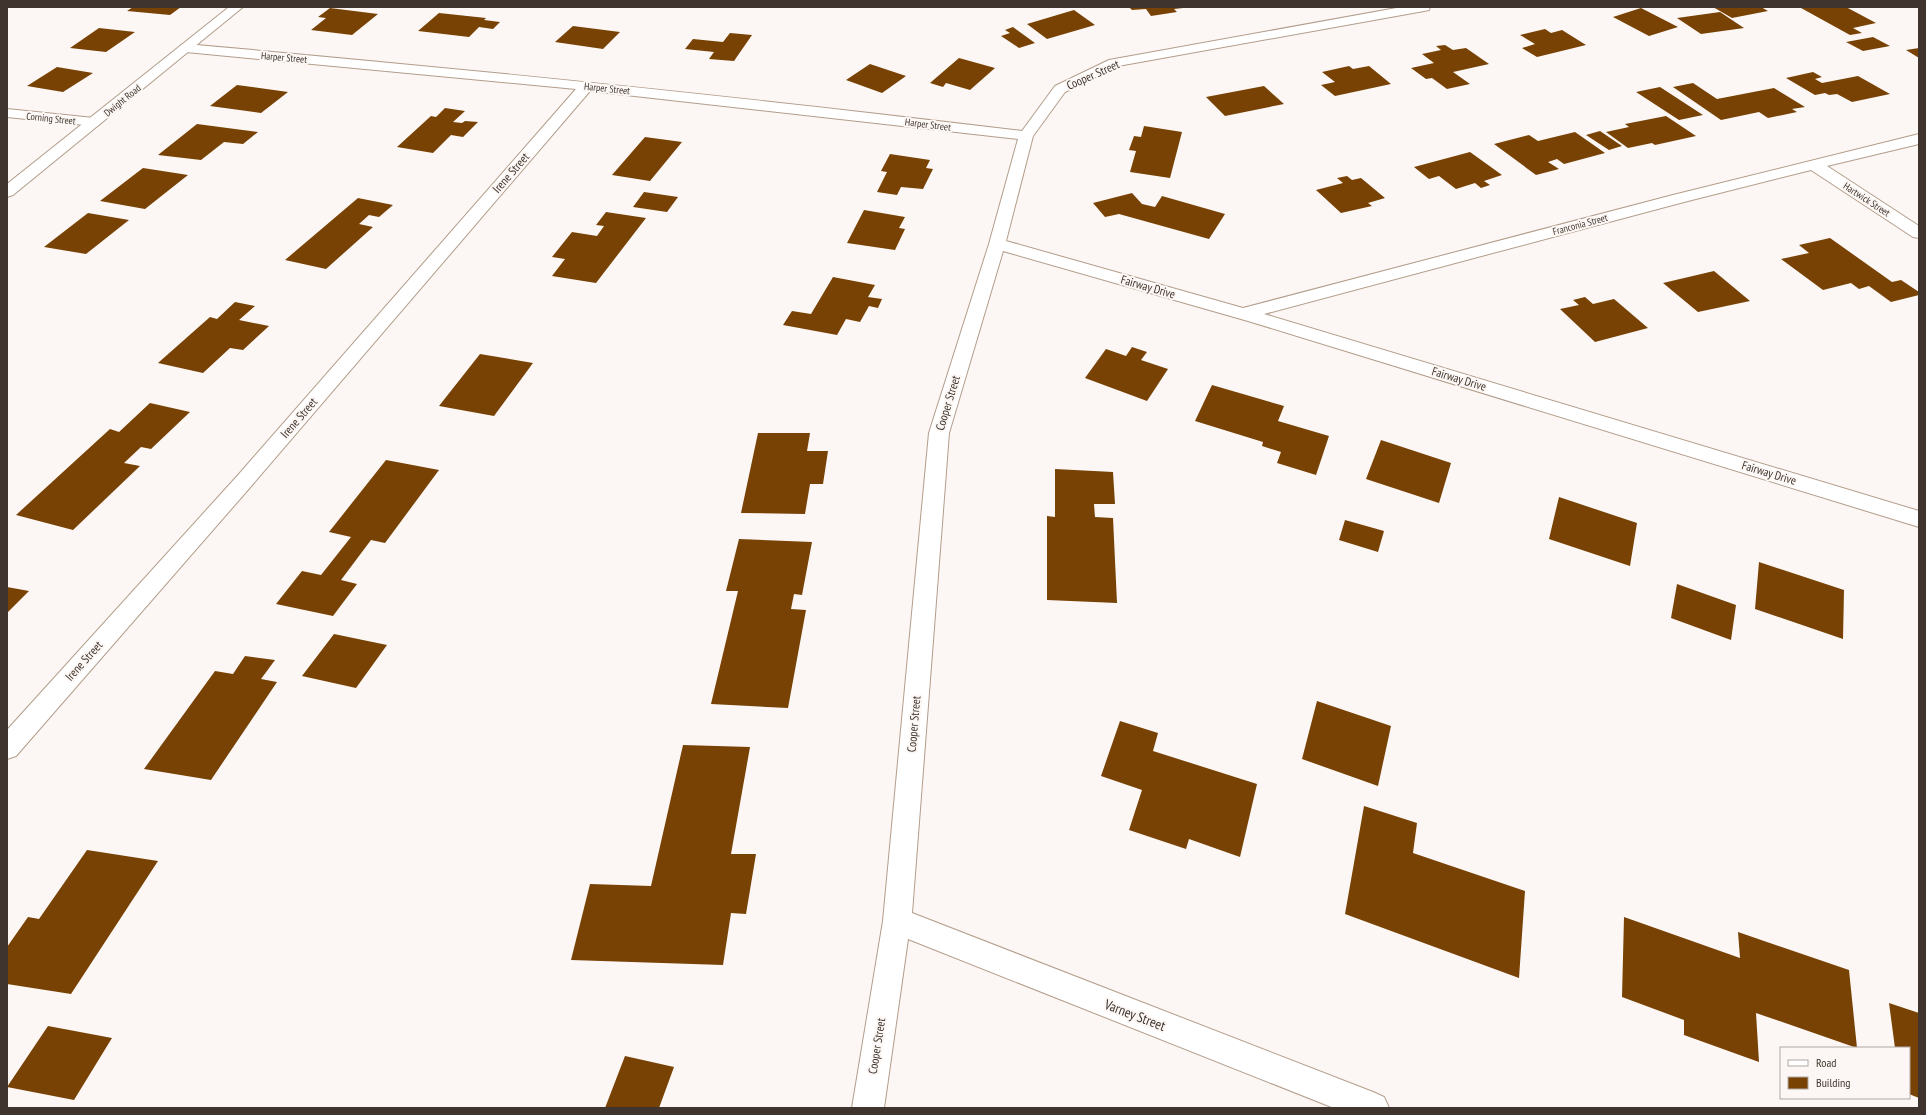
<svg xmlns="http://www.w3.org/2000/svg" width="1926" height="1115" font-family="'PT Sans Narrow',sans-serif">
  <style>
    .building { fill: #784204 }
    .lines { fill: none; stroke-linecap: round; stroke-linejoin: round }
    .minor-casing { stroke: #b39d8b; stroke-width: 2 }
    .major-casing { stroke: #b39d8b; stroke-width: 2 }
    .minor { fill: #fff; fill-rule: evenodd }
    .major { fill: #fff; fill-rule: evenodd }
    .labels { text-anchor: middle; stroke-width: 4; stroke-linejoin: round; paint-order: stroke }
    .far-street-label { font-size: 10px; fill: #3f352e; stroke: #fcf7f4 }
    .street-label { font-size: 12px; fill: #3f352e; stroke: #fcf7f4 }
    .near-street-label { font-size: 14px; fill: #3f352e; stroke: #fcf7f4 }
  </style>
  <rect width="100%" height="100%" fill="#fcf7f4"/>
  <path class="building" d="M133,7H181L170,15L127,11Z
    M1129,7H1182L1183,8L1174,9L1177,12L1151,16L1146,9L1132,10Z
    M1713,7H1761L1768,11L1732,18Z
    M1809,7H1846L1876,23L1853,28L1862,33L1850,35L1801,8Z
    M330,8L378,14L352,35L311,30L326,18L318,17Z
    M1641,8L1678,27L1649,36L1613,17Z
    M1074,10L1095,25L1047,39L1027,24Z
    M1720,12L1744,28L1701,34L1677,18Z
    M439,13L486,18L484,20L500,22L493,29L479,27L469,37L418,31Z
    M573,26L620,32L603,49L555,42Z
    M1013,27L1035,43L1019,48L1001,36L1010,33L1005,30Z
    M99,28L135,32L106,52L70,48Z
    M1545,29L1551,33L1562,30L1586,45L1537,57L1522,48L1535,44L1520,35Z
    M730,33L752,35L734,61L709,59L714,52L685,49L693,39L723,42Z
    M1873,37L1890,46L1863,51L1846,42Z
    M1445,45L1453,50L1466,48L1489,64L1453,72L1470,84L1447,89L1432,78L1426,79L1411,68L1434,63L1422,54L1441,50L1436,46Z
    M1919,48V58L1906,50Z
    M959,58L995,68L970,90L946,83L943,87L930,83Z
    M870,64L906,76L882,93L846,80Z
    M1349,66L1353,69L1369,66L1391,84L1335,96L1321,85L1335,82L1322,72Z
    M57,67L93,73L63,92L27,86Z
    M1813,72L1822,77L1815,79L1822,83L1858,76L1890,94L1852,102L1837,94L1829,95L1825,93L1815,95L1786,78Z
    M1693,83L1717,99L1774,88L1805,107L1792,109L1797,112L1768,118L1759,112L1721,120L1673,87Z
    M237,85L288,92L261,113L210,106Z
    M1264,86L1284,104L1225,116L1206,97Z
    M1660,87L1703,115L1679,120L1636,92Z
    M445,108L465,111L453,122L462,123L465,121L478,122L463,137L451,135L433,153L397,147L431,116L436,117Z
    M1666,116L1696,136L1655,145L1652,143L1628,148L1606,132L1629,127L1625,124Z
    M197,124L258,132L243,144L224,142L201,160L158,155Z
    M1144,126L1182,132L1170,178L1130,172L1136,151L1129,150L1134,136L1141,137Z
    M1600,131L1622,146L1609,150L1586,135Z
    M1575,132L1605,153L1564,164L1557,159L1548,162L1559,169L1536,175L1494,144L1529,135L1538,141Z
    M645,137L682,142L650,181L612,175Z
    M1470,152L1502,175L1484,181L1490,185L1481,188L1475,183L1456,189L1439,176L1429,179L1414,167Z
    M890,154L930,160L926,168L933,169L923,189L901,187L897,195L877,192L887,172L881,171Z
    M143,168L188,175L145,209L100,201Z
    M1347,176L1352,180L1361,178L1385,198L1368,203L1372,206L1341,213L1316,190L1343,183L1337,178Z
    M644,192L678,197L667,212L633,207Z
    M1132,193L1142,204L1155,207L1162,196L1225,214L1209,239L1119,214L1105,217L1093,203Z
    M358,198L393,205L379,217L369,215L359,224L373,227L326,269L285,260Z
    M864,210L905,217L899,228L905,229L895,250L847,243Z
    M606,212L646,218L596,283L552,276L565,259L552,257L572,232L597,236L604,226L596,225Z
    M88,213L129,220L86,254L44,247Z
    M1830,238L1892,282L1901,280L1919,292V295L1891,302L1869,286L1859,289L1851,283L1823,290L1781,259L1809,253L1799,245Z
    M1714,271L1750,301L1698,312L1663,283Z
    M833,277L875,285L868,297L882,299L878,308L869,306L860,322L846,319L837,335L783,325L792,311L811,314Z
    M1585,297L1593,304L1614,299L1648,328L1595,342L1560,309L1579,305L1573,300Z
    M235,302L255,306L239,320L269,326L243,350L230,348L203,373L158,363L210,317L217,319Z
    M1132,347L1147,352L1141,360L1168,369L1147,401L1085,378L1106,349L1126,356Z
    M480,354L533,363L494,416L439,406Z
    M1212,385L1284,406L1278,421L1329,436L1316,475L1277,463L1281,452L1262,446L1263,442L1195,421Z
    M150,403L190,412L151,449L141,447L124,463L140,466L73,530L16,515L110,429L119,432Z
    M758,433H810L807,451H828L823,484H810L805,514L741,513Z
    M1381,440L1451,463L1439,503L1366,479Z
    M386,460L439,470L385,543L371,540L341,580L357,584L333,616L276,604L302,571L321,575L351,537L329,532Z
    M1055,469L1113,472L1115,504H1094L1095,517L1113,518L1117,603L1047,600V516L1055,517Z
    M1559,497L1637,523L1630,566L1549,539Z
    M1345,520L1384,531L1378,552L1339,540Z
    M739,539L812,542L802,595L794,594L791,609L806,610L788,708L711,704L738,591H726Z
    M1759,562L1844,590L1843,639L1755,609Z
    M1677,584L1736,605L1731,640L1671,618Z
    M7,587L29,591L7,613Z
    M334,634L387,645L356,688L302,676Z
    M245,656L275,660L261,679L277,682L211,780L144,769L215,671L233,674Z
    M1317,701L1391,726L1378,786L1302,759Z
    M1120,721L1158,733L1153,751L1257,784L1240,857L1189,839L1186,849L1129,830L1142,790L1101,776Z
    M683,745L750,747L731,854H756L746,914L731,913L723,965L571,960L590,884L651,886Z
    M1364,806L1417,823L1413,853L1525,891L1519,978L1345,914Z
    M87,850L158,861L71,994L7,984V947L28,917L39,919Z
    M1624,917L1740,958L1738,932L1849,970L1857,1048L1756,1013L1759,1062L1684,1035V1020L1622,997Z
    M1889,1003L1919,1013V1098L1909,1094V1048H1895Z
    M48,1026L112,1038L74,1100L7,1087Z
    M625,1056L674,1067L659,1108H605Z"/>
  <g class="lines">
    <g class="minor-casing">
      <path id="minor" d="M1402,7H1430L1429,10L1424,11L1118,66L1065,92L1033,136L1006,241L1243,308L1673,195L1919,134V144L1827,166L1919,226V238L1913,237L1811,170L1684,202L1264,314L1919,511V527L1248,321L1003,251L949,433L912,913L1373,1092L1384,1097L1389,1108H1334L908,939L884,1108H852L883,921L929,433L989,244L1018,139L590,91L253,484L16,756L7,759V730L239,474L576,89L186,52L181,51L179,48L181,45L186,44C465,69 744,97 1022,131L1055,86L1109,60Z
        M7,109L94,118L99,119L101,122L99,125L94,126L7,117Z"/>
    </g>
    <g class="major-casing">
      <path id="major" d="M229,7H243L13,195L7,197V184Z"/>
    </g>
    <use href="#minor" class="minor"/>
    <use href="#major" class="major"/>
  </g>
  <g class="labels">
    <g class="far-street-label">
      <text transform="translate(284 57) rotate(5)" y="4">Harper Street</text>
      <text transform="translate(607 88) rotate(6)" y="4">Harper Street</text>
      <text transform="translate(122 100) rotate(-39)" y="4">Dwight Road</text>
      <text transform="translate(51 118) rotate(6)" y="4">Corning Street</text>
      <text transform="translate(928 124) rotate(7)" y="4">Harper Street</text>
      <text transform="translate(1867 199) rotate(33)" y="4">Hartwick Street</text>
      <text transform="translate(1580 224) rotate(-15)" y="4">Franconia Street</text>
    </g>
    <g class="street-label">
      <text transform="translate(1093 75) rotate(-24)" y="4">Cooper Street</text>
      <text transform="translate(511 173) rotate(-49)" y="4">Irene Street</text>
      <text transform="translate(1148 287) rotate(16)" y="4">Fairway Drive</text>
      <text transform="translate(1459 379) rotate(17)" y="4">Fairway Drive</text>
      <text transform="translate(948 403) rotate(-73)" y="4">Cooper Street</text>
      <text transform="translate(299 418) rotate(-49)" y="4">Irene Street</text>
      <text transform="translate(1769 473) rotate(17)" y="4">Fairway Drive</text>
      <text transform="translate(84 661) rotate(-48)" y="4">Irene Street</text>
      <text transform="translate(914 724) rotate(-85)" y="4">Cooper Street</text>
      <text transform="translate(877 1046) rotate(-81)" y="4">Cooper Street</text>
    </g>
    <g class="near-street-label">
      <text transform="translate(1135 1015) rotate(21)" y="5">Varney Street</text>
    </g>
  </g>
  <rect width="1926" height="1115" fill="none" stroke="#3f352e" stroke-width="16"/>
  <rect x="1780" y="1047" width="130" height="52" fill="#fcf7f4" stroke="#b0a9a5"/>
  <rect x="1788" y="1060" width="20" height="6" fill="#ffffff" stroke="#b0a9a5"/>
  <text x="1816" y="1067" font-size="12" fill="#3f352e">Road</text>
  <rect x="1788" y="1077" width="20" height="12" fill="#784204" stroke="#b0a9a5"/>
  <text x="1816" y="1087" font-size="12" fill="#3f352e">Building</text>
</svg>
